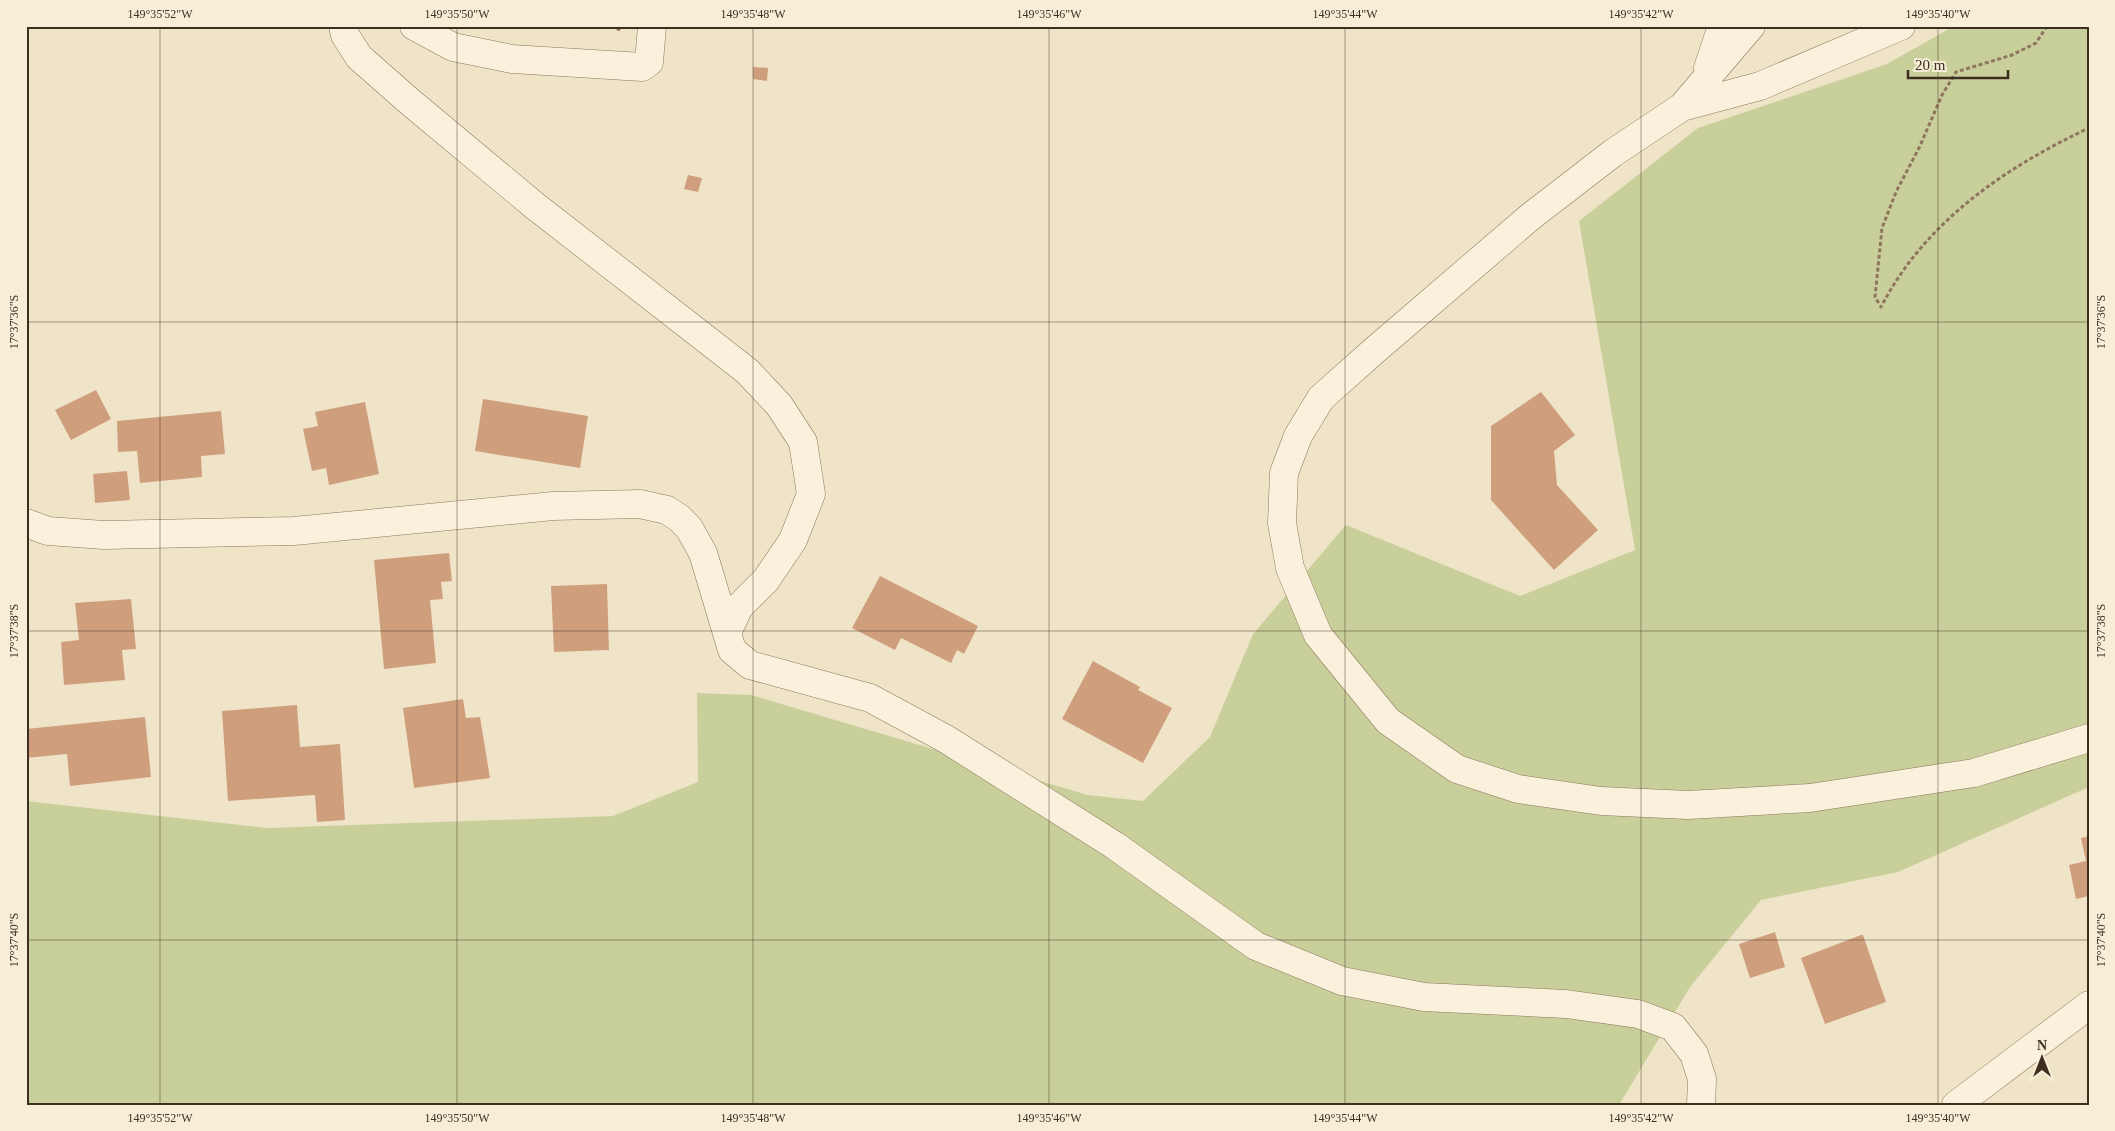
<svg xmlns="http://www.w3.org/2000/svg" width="2115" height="1131" font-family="Georgia,serif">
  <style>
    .green { fill: #c9cf9b }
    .building { fill: #cf9f7d }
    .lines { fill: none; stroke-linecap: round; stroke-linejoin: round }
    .street-casing { stroke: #8d765c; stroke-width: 29 }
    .path { stroke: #8d765c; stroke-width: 3; stroke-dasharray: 4 2.5; stroke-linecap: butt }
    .street { stroke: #faf1dc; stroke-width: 28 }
    .ticks { fill: none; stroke: #3d2e20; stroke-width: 1; stroke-opacity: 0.45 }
    .neatline { fill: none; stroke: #3d2e20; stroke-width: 2 }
    .ticks-label { font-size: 12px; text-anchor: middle; fill: #3d2e20 }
  </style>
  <rect width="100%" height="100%" fill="#f0e4c8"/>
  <path class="green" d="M1954,26H2089V787L1898,872L1761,900L1690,987L1619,1105H26V801L267,828L613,816L698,782L697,693L751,695L1088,795L1143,801L1210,737L1253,634L1346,525L1520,596L1635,550L1579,221L1698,128L1887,64Z"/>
  <path class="building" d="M753,67L768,68L767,81L753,79Z
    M688,175L702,178L698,192L684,189Z
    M96,390L111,419L71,440L55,410Z
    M1541,392L1575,435L1554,451L1557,485L1598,530L1554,570L1491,500V426Z
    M483,399L588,416L580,468L475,451Z
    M365,402L379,474L329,485L326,468L312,471L303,429L318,426L315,412Z
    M221,411L225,454L201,456L202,477L140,483L137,451L118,452L117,421Z
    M127,471L130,500L95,503L93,474Z
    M449,553L452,581L441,582L443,599L430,600L436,663L384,669L374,560Z
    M880,576L978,626L964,654L957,650L951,663L901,638L895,650L852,628Z
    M607,584L609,650L554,652L551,586Z
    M131,599L136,649L122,650L125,680L64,685L61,642L79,640L75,603Z
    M1093,661L1140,687L1138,690L1172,708L1143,763L1062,719Z
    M463,699L466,718L480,717L490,778L414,788L403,708Z
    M297,705L300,747L340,744L345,820L317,822L315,795L228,801L222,711Z
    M145,717L151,777L70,786L67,754L26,758V729Z
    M2089,836V896L2076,899L2069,865L2086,861L2081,838Z
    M1775,932L1785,967L1750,978L1739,944Z
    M1861,935H1863L1886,1002L1825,1024L1801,958Z"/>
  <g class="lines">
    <g class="street-casing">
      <path id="street" d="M343,26L345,35L359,57L409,101L535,206L747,371L779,405L803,442L811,494L793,540L766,580L739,607L727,633
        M414,26L453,47L512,59L642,67L649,62L652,26
        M1901,26L1760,86L1682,107L1613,153L1530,217L1375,350L1321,398L1298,436L1284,473L1282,523L1290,568L1318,635L1388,721L1457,769L1518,789L1601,801L1688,805L1810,798L1974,773L2089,738
        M1708,68L1722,26
        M1682,107L1751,26
        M26,523L48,531L104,535L294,531L553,506L640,504L667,510L679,518L689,528L703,553L732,650L750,665L870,698L946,739L1114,845L1256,946L1342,981L1424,997L1566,1004L1638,1014L1673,1027L1694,1054L1702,1079L1701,1105
        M1956,1105L2089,1005"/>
    </g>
    <path class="path" d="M611,26L620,30
      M2047,26L2036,43L2012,55L1956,72L1942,95L1920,146L1896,192L1882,228L1875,297L1881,307C1925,222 2004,168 2089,128"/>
    <use href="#street" class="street"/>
  </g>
  <path class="ticks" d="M160,26V1105M457,26V1105M753,26V1105M1049,26V1105M1345,26V1105M1641,26V1105M1938,26V1105M26,322H2089M26,631H2089M26,940H2089"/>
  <rect width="2115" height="1131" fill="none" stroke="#f7eed8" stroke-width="55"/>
  <g transform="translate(2042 1058)" stroke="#f7eed8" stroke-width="4" paint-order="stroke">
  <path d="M0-4L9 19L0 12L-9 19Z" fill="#3d2e20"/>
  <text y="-8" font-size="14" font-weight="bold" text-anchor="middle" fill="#3d2e20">N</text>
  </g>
  <path d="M1908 70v8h100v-8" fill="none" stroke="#3d2e20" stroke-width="2.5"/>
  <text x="1915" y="70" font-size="15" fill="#3d2e20" stroke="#f7eed8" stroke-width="4" paint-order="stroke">20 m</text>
  <rect x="28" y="28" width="2060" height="1076" class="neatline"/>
  <g class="ticks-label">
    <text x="160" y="18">149°35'52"W</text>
    <text x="457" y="18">149°35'50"W</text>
    <text x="753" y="18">149°35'48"W</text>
    <text x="1049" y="18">149°35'46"W</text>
    <text x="1345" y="18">149°35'44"W</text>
    <text x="1641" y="18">149°35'42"W</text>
    <text x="1938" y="18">149°35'40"W</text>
    <text transform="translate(14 322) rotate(-90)" y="4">17°37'36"S</text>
    <text transform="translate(2101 322) rotate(-90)" y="4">17°37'36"S</text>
    <text transform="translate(14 631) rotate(-90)" y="4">17°37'38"S</text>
    <text transform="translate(2101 631) rotate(-90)" y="4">17°37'38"S</text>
    <text transform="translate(14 940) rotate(-90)" y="4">17°37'40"S</text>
    <text transform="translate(2101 940) rotate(-90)" y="4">17°37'40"S</text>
    <text x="160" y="1122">149°35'52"W</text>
    <text x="457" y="1122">149°35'50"W</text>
    <text x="753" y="1122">149°35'48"W</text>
    <text x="1049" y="1122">149°35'46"W</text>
    <text x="1345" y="1122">149°35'44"W</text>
    <text x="1641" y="1122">149°35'42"W</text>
    <text x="1938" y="1122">149°35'40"W</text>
  </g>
</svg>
